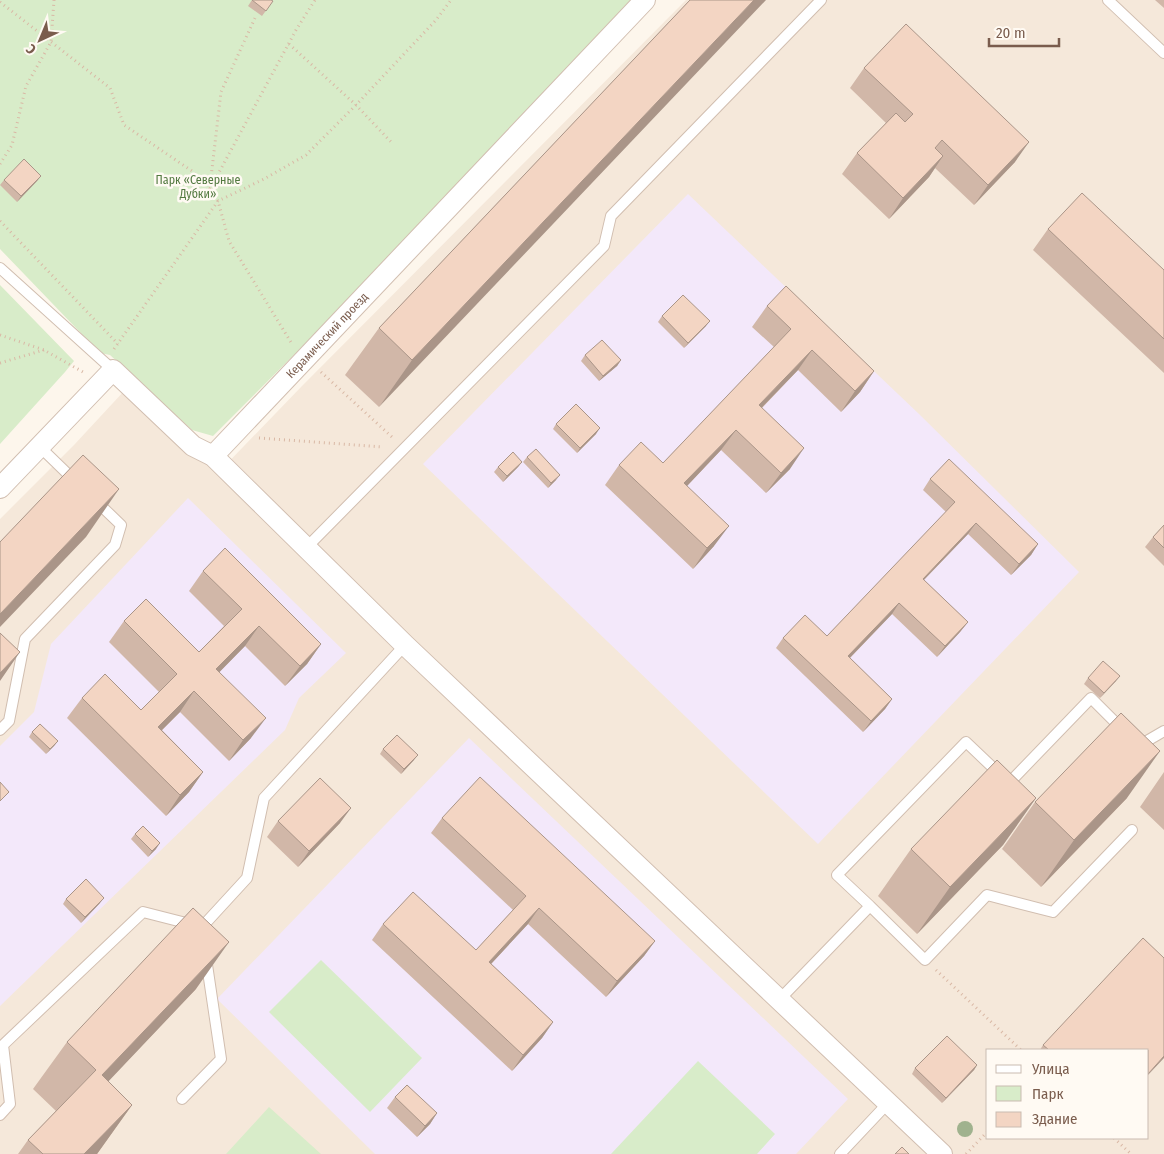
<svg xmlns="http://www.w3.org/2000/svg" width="1164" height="1154" font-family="'Fira Sans Condensed',sans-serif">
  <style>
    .residential { fill: #f5e8da; fill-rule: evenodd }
    .education { fill: #f3e8fa }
    .green { fill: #d8ecc9 }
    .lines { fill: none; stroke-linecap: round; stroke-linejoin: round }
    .lane-casing { stroke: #d1beb0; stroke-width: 12 }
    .street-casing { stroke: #d1beb0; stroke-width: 22 }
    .path { stroke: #d9b8a5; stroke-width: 3; stroke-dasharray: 1 4; stroke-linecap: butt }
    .lane { stroke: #fff; stroke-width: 10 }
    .street { stroke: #fff; stroke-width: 20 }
    .tree { fill: #a0b28e }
    .wall { fill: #d1b7a8 }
    .shaded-wall { fill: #aa9588 }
    .building { fill: #f3d5c3; stroke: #aa9588 }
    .labels { text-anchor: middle; stroke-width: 5; stroke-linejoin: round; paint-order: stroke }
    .park-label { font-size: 12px; fill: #537a41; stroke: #fffaf3 }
    .street-label { font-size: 12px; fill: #7a5c4d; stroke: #fffaf3 }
  </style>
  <rect width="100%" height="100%" fill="#fdf6ec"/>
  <path class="residential" d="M686,0H1164V1154H0V519L74,445L125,390L217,474L302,386ZM988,1050H1148V1138H988Z"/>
  <path class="education" d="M688,194L919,414L1079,572L818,844L423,464Z
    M188,498L346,653L299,698L285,730L0,1006V746L34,712L51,644Z
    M469,738L848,1099L796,1154H375L217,999Z"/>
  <path class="green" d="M0,0H636C498,148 356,293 213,436L192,430L110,355L100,353L0,249Z
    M0,285L74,361L65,372L0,444Z
    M321,960L422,1058L370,1112L269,1012Z
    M698,1061L775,1134L757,1154H611Z
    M269,1107L321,1154H226Z"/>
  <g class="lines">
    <g class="lane-casing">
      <path id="lane" d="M1108,0L1164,53
        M0,268L113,370
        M40,447L75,481
        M306,548L604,246L611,216L821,0
        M0,730L9,721L25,639L115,545L121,525L96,501
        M1138,743L1140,745L1164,731
        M870,906L925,960L987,895L1053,912L1132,830
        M202,927L247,878L264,798L405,645
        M779,1000L870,906L837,875L966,742L1009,783L1091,698L1123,730
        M182,1099L221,1059L206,958
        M0,1115L10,1104L3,1045L143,912L194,925
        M840,1154L888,1103"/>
    </g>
    <g class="street-casing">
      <g id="street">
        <path id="s1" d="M213,456L645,0"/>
        <path d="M0,488L113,370L193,446L213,456L405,645L942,1154"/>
      </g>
    </g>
    <path class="path" d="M0,2L110,88L124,125L192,171L210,189L218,201L229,241L292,344
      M289,44L356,105L392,143
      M0,164L12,145L26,86L51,42L54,0
      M210,186L221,92L255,18
      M210,189L296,30L315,0
      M0,221L118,344
      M0,335L44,350L83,372
      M114,349L218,201L264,179L306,155L356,105L436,20L451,0
      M0,363L44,350
      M321,372L392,437
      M259,438L383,447
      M936,970L1021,1050
      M1114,1138L1131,1154
      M966,1154L988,1131"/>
    <use href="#lane" class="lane"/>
    <use href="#street" class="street"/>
  </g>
  <circle class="tree" cx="965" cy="1129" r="8"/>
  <path class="wall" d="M252,0L273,1L262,16L248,6Z
    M690,0L379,407L345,375L379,328Z
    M1155,0H1164V8Z
    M864,68L1015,162L974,205L935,168L929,177L889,219L842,174L857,153L886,123L850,88Z
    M41,176L37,181L17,202L0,185L4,180Z
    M1048,229L1164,270V373L1033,250Z
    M767,306L874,371L860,392L841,412L798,370L762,408L790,469L766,493L721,450L687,486L714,546L693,569L605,485L619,465L663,463L774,347L752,327Z
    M662,316L706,326L684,348L658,322Z
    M585,355L621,360L617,366L599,381L581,361Z
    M556,424L596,434L577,453L553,429Z
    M527,457L556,480L548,488L523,462Z
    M522,462L518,467L503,482L494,472L498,467Z
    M930,479L1038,544L1031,555L1011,575L968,534L924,580L968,622L960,632L937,657L892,614L850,658L892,699L885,709L863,732L776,648L783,638L827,636L946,512L923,490Z
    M1164,525V566L1145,547L1153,537Z
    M203,571L321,644L307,664L285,686L245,646L219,672L251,738L229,761L180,712L162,730L203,772L189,792L166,816L67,718L82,698L141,710L159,692L109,642L124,621L199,652L224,626L189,591Z
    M1088,678L1116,681L1100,698L1084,684Z
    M32,732L58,741L54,746L46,754L29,737Z
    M383,749L414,760L401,774L380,754Z
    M1164,772V830L1140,807Z
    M1036,798L1003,845L917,934L878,896L911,849Z
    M1127,798L1041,887L1002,849L1035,802Z
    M442,818L655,941L644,956L606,997L528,924L491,964L553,1022L542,1038L512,1071L372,940L383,924L476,950L513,910L431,833Z
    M278,821L340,823L298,867L267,837Z
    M135,834L156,849L148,857L131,839Z
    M66,899L100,903L81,923L63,904Z
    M196,989L108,1081L132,1105L97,1154H18L28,1140L56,1111L33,1089L67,1042Z
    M1043,1045L1148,1050H1040Z
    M977,1065L974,1070L942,1103L912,1074L915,1068Z
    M395,1097L437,1113L430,1124L417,1137L387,1108Z"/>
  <path class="shaded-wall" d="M754,0H766L379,407L412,360Z
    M1029,142L1015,162L974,205L988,185Z
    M943,156L929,177L889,219L903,198Z
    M41,176L37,181L17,202L21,196Z
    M710,321L706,326L684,348L688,343Z
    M812,350L798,370L744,426L759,405Z
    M621,360L617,366L599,381L603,376Z
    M874,371L860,392L841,412L855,391Z
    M600,428L596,434L577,453L580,448Z
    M736,430L721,450L670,504L684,483Z
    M804,448L790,469L766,493L781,473Z
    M522,462L518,467L503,482L507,476Z
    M560,475L556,480L548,488L551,483Z
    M119,489L86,537L0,627V614Z
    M976,523L968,534L915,589L923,579Z
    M729,526L714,546L693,569L707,548Z
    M1038,544L1031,555L1011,575L1019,564Z
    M899,603L892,614L841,667L848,656Z
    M968,622L960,632L937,657L945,646Z
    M259,626L245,646L202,690L216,669Z
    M321,644L307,664L285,686L300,666Z
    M20,652L0,681V673Z
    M1120,676L1116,681L1100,698L1104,693Z
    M194,691L180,712L144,748L158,727Z
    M892,699L885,709L863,732L871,721Z
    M266,718L251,738L229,761L243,740Z
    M58,741L54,746L46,754L50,749Z
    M1160,751L1127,798L1041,887L1074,840Z
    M418,755L414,760L401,774L404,769Z
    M203,772L189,792L166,816L180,795Z
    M1036,798L1003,845L917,934L950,887Z
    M351,808L340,823L298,867L309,851Z
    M160,843L156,849L148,857L152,851Z
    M104,898L100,903L81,923L85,917Z
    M539,908L528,924L478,978L489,962Z
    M655,941L644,956L606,997L617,981Z
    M229,942L196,989L69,1123L102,1075Z
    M553,1022L542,1038L512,1071L523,1055Z
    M1164,1056V1058L1148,1075V1074Z
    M977,1065L974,1070L942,1103L946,1098Z
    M132,1105L97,1154H84Z
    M437,1113L430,1124L417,1137L425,1126Z"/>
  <path class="building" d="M252,0H271L273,1L266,11Z
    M690,0H754L412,360L379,328Z
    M906,24L1029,142L988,185L942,140L935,148L943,156L903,198L857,153L896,113L905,122L913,114L864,68Z
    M24,159L41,176L21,196L4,180Z
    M1082,193L1164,270V339L1048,229Z
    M786,286L874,371L855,391L812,350L759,405L804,448L781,473L736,430L684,483L729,526L707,548L619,465L641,442L663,463L791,329L767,306Z
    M683,295L710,321L688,343L662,316Z
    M602,340L621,360L603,376L585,355Z
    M576,404L600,428L580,448L556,424Z
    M536,449L560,475L551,483L527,457Z
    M513,452L522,462L507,476L498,467Z
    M83,455L119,489L0,614V542Z
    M949,459L1038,544L1019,564L976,523L923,579L968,622L945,646L899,603L848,656L892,699L871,721L783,638L805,615L827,636L955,502L930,479Z
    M1164,525V548L1153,537Z
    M225,548L321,644L300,666L259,626L216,669L266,718L243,740L194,691L158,727L203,772L180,795L82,698L105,674L141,710L177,674L124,621L146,599L199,652L242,609L203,571Z
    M0,633L20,652L0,673Z
    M1103,661L1120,676L1104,693L1088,678Z
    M1121,713L1160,751L1074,840L1035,802Z
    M40,724L58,741L50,749L32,732Z
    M397,735L418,755L404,769L383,749Z
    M997,760L1036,798L950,887L911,849Z
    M480,777L655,941L617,981L539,908L489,962L553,1022L523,1055L383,924L413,892L476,950L526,896L442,818Z
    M320,778L351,808L309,851L278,821Z
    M0,782L9,792L0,801Z
    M143,826L160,843L152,851L135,834Z
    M86,879L104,898L85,917L66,899Z
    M193,908L229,942L102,1075L132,1105L84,1154H43L28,1140L96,1070L67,1042Z
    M1143,938L1164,958V1056L1148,1074V1050H1049L1043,1045Z
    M947,1036L977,1065L946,1098L915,1068Z
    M407,1085L437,1113L425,1126L395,1097Z
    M902,1147L909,1154H895Z"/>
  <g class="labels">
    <g class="park-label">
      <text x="198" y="184">Парк «Северные<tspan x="198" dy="14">Дубки»</tspan></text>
    </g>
    <g class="street-label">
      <text dy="4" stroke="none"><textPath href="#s1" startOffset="166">Керамический проезд</textPath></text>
    </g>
  </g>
  <rect x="986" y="1049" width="162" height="90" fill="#fffaf3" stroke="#cabbb1"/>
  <rect x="996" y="1065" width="25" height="8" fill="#ffffff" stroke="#cabbb1"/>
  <text x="1032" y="1074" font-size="15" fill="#7a5c4d">Улица</text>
  <rect x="996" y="1086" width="25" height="15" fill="#d8ecc9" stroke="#cabbb1"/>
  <text x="1032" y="1099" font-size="15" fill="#7a5c4d">Парк</text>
  <rect x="996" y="1112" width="25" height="15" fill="#f3d5c3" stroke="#cabbb1"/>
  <text x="1032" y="1124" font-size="15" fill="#7a5c4d">Здание</text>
  <g transform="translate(40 40) rotate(224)" stroke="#fffaf3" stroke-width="4" paint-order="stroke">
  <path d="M0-4L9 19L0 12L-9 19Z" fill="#7a5c4d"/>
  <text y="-8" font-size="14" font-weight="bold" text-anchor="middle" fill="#7a5c4d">С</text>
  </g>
  <path d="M989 38v8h70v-8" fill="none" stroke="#7a5c4d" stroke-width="2.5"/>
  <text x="996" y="38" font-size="15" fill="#7a5c4d" stroke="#fffaf3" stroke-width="4" paint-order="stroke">20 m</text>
</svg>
